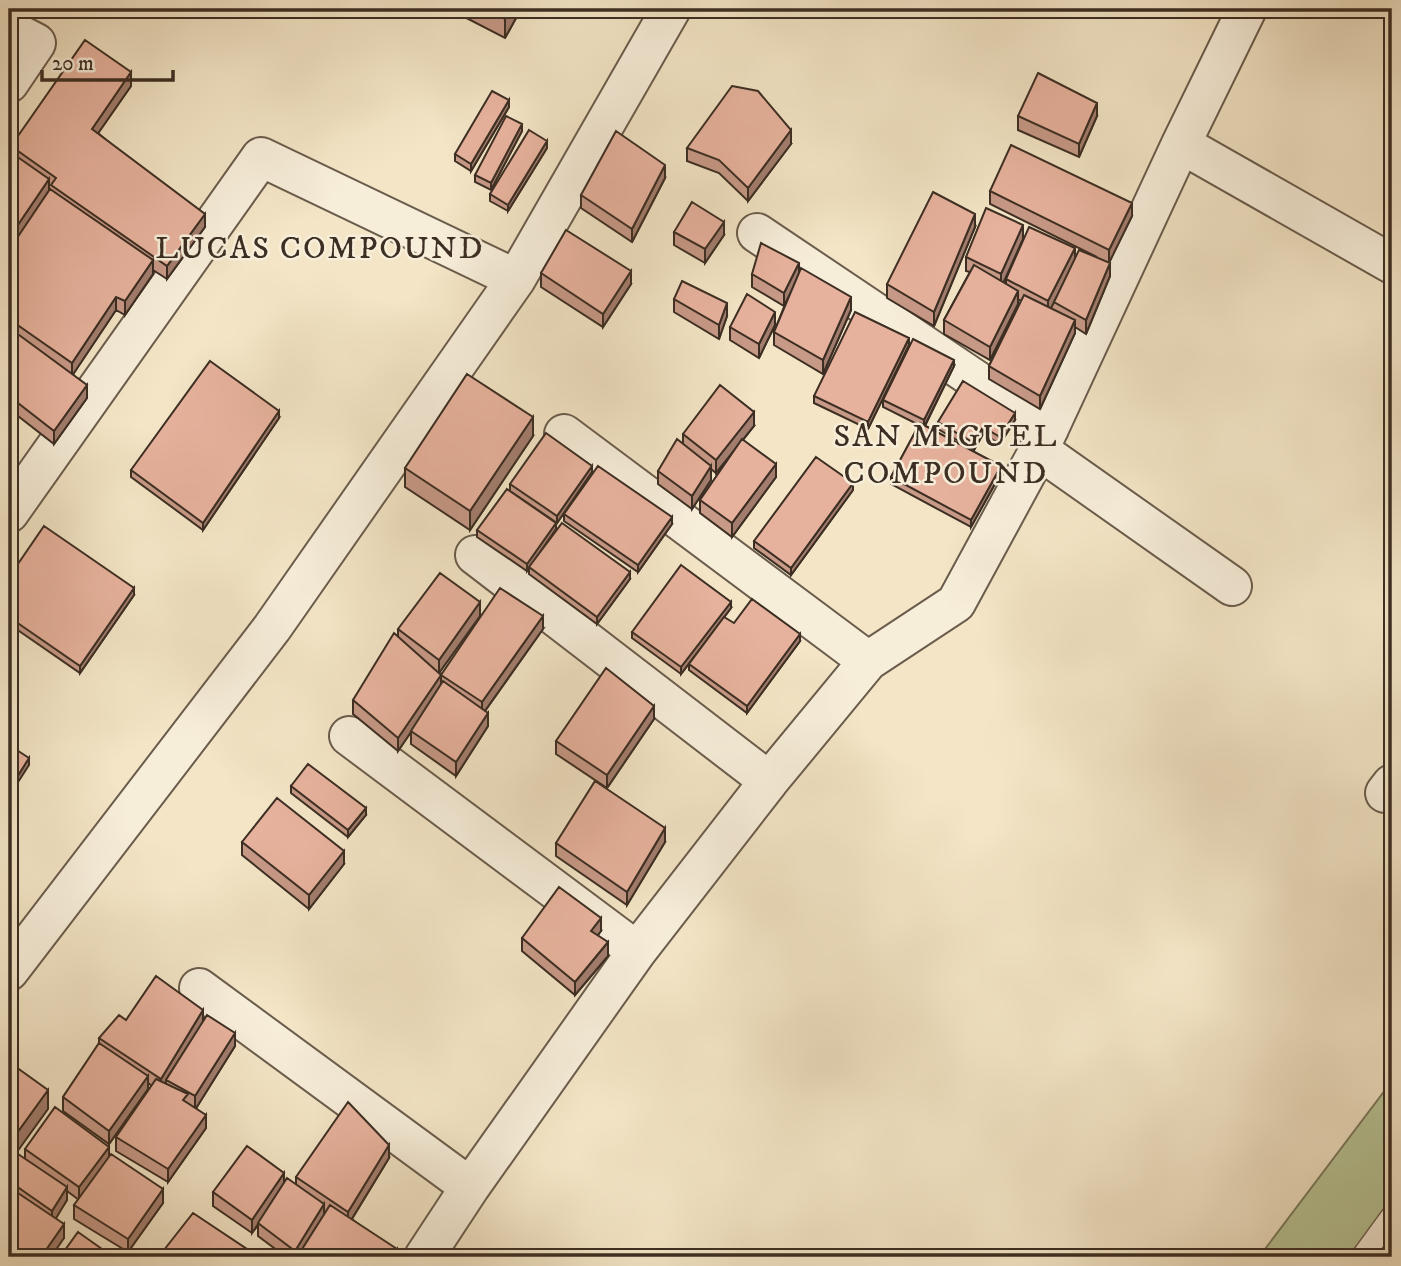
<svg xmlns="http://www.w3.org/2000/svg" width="1401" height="1266" font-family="'IM FELL DW Pica',serif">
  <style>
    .green { fill: #b8c597; stroke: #7a7a5d; stroke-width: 2 }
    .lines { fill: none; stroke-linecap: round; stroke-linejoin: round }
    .lane-casing { stroke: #6a5c4c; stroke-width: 24 }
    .street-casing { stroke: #6a5c4c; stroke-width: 42 }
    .lane { stroke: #f7eeda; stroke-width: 21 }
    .street { stroke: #f7eeda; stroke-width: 38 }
    .wall { fill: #c79987; stroke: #3c2e23; stroke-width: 2 }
    .shaded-wall { fill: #a27d6e; stroke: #3c2e23; stroke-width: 2 }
    .building { fill: #e7b29d; stroke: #3c2e23; stroke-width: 2 }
    .labels { text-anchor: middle; stroke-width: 5; stroke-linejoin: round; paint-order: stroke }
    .neighbourhood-label { font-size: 32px; letter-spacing: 2px; fill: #3c2e23; stroke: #f7eeda }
  </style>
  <rect width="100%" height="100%" fill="#f3e5c6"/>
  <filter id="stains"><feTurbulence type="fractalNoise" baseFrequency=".00286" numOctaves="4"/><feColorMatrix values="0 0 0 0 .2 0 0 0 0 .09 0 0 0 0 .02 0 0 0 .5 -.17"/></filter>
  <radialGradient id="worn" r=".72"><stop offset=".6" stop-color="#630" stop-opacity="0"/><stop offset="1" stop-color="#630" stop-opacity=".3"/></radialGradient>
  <path class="green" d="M1392,1081V1257H1259Z"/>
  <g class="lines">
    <g class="lane-casing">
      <path id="lane" d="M1362,1257L1392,1216"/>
    </g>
    <g class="street-casing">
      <path id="street" d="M9,29L36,43L9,83
        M1181,144L1392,264
        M757,233L1049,429
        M564,434L868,661
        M1039,450L1232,586
        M9,513L261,157L516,279L671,9
        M475,555L769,781
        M349,736L637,951
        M1385,793L1392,784
        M9,971L272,628L516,279
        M199,988L470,1187
        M424,1257L470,1187L637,951L769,781L868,661L956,603L1039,450L1181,144L1247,9"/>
    </g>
    <use href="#lane" class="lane"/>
    <use href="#street" class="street"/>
  </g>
  <path class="wall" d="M449,9H521L505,38Z
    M131,86L98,133L205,227L167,279L153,270V274L125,315L116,310L73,374L87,398L54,444L9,409V151L11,153V146Z
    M509,107L471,171L455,161V154Z
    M1018,116H1097L1079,157L1018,130Z
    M522,131L491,190L475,182V175Z
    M791,144L748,201L719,173L687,161V148Z
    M547,148L508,211L490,201V194Z
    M665,178L632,242L581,208V195Z
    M990,191L1132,216L1109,262L1110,276L1086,334L1075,327V333L1040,409L989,379V366L1021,301L1018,299V304L990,360L944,334V320L970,272L966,271V257L1023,239L1003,282L1006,284V279L1075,259L1095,256L990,204Z
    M975,227L934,326L887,298V284Z
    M674,232L724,235L705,263L674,245Z
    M541,273L631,284L603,327L541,287Z
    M799,273L851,310L823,374L774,345V332L790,292L784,306L752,287V274Z
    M674,299L727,316L719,339L674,312Z
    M775,325L759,358L730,340V327Z
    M909,345L868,429L814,403V396Z
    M954,366L925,426L1001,473L971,527L891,484V477L919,425L883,407V400Z
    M279,418L203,530L131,477V470Z
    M1015,420L1000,444L983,434L974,450L938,429V422Z
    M754,426L743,440L776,477L732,537L700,513V500L732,454L716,473L711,469V480L692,509L658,484V471L683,443V434Z
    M533,436L470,530L405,487V468Z
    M592,472L557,523L510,491V484Z
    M853,490L791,575L754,548V541Z
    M564,514L672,524L638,572L564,521Z
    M556,529L536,559L630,579L597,624L529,574V568L527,571L477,537V530Z
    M9,577L134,595L80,673L9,624Z
    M731,608L717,627L734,623L800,641L747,713L689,670V664L681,674L632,638V632Z
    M480,616L439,673L441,685V675L543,629L485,711L488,726L456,776L411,744V732L398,751L353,714V700L398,637V629Z
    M654,719L607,788L556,754V741Z
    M291,786L366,815L348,837L291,793Z
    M242,842L344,864L309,909L242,855Z
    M665,842L627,905L556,856V843Z
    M601,931L598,935L608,956L575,995L522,951V938Z
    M126,1020L203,1022L235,1046L196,1108L206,1128L168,1182L116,1151V1137L152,1086L148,1083V1089L109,1144L63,1111V1097L99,1044V1038Z
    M25,1149L109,1157L163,1203L128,1252L74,1219V1205L79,1200L67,1191V1200L55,1218L64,1238L9,1257V1171L25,1159Z
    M389,1158L352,1219L397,1257H286L258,1236V1225L252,1233L213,1206V1192L284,1182L296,1184V1177Z
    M164,1250L259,1257H164Z"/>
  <path class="shaded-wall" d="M511,9H521L505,38V19Z
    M131,72V86L92,142V129Z
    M509,100V107L471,171V164Z
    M1097,103V116L1079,157V144Z
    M522,124V131L491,190V183Z
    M791,130V144L748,201V188Z
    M547,141V148L508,211V205Z
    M665,165V178L632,242V229Z
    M49,179V198L9,258V238Z
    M1132,203V216L1109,263V250Z
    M205,214V227L167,279V266Z
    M975,214V227L934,326V312Z
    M724,222V235L705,263V249Z
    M1023,225V239L1001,288V274Z
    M1075,248V261L1048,314V301Z
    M153,260V274L125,315V301Z
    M799,263V276L784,306V293Z
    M1110,263V276L1086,334V320Z
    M631,271V284L603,327V314Z
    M1018,291V304L990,360V347Z
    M116,297V310L72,376V363Z
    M851,297V310L823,374V360Z
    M727,303V316L719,339V325Z
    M775,312V325L759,358V344Z
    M1075,320V333L1040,409V396Z
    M14,329V342L9,349V336Z
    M909,338V345L868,429V422Z
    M954,360V366L924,427V420Z
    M87,385V398L54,444V431Z
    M279,411V418L203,530V523Z
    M754,412V426L716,473V460Z
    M1015,413V420L1000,444V437Z
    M533,417V436L470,530V511Z
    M983,427V434L974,450V443Z
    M776,464V477L732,537V523Z
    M592,466V472L557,523V516Z
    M711,466V480L692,509V496Z
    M1001,466V473L971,527V520Z
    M853,483V490L791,575V568Z
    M672,517V524L638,572V565Z
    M556,523V529L527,571V564Z
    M630,572V579L597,624V617Z
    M134,588V595L80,673V666Z
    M480,602V616L439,673V660Z
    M731,602V608L681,674V667Z
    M543,616V629L482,715V702Z
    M800,634V641L747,713V706Z
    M441,675V688L398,751V738Z
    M654,706V719L607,788V775Z
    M488,713V726L456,776V762Z
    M29,758V765L9,796V790Z
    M366,808V815L348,837V830Z
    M665,828V842L627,905V892Z
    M344,851V864L309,909V895Z
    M601,918V931L591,944V931Z
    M608,942V956L575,995V982Z
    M203,1010V1023L166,1080V1085L161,1092V1079Z
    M235,1033V1046L195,1110V1096Z
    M148,1076V1089L109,1144V1131Z
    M48,1090V1109L9,1163V1144Z
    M206,1115V1128L168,1182V1169Z
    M389,1145V1158L348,1225V1212Z
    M109,1147V1160L79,1200V1187Z
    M284,1173V1187L252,1233V1220Z
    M67,1187V1200L52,1225V1211Z
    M163,1189V1203L128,1252V1239Z
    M324,1204V1217L299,1254V1257H295V1251Z
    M64,1224V1238L51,1257H41Z
    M397,1249V1257H391Z"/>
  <path class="building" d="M485,9H511L505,19Z
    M85,40L131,72L92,129L205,214L167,266L51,185L56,178L11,146Z
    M1038,73L1097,103L1079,144L1018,116Z
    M732,86L758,91L791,130L748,188L719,160L687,148Z
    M492,91L509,100L471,164L455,154Z
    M506,116L522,124L491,183L475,175Z
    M529,130L547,141L508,205L490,194Z
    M616,131L665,165L632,229L581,195Z
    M1011,145L1132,203L1109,250L990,191Z
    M9,151L49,179L9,238Z
    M50,189L153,260L125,301L116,297L72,363L9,319V250Z
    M933,192L975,214L934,312L887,284Z
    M692,202L724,222L705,249L674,232Z
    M986,208L1023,225L1001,274L966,257Z
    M1029,227L1075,248L1048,301L1006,279Z
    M566,230L631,271L603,314L541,273Z
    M761,243L799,263L784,293L752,274Z
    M1079,250L1110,263L1086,320L1054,302Z
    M974,265L1018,291L990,347L944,320Z
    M801,268L851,297L823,360L774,332Z
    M682,281L727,303L719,325L674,299Z
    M747,294L775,312L759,344L730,327Z
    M1024,295L1075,320L1040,396L989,366Z
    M855,312L909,338L868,422L814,396Z
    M9,325L14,329L9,336Z
    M15,332L87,385L54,431L9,396V340Z
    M913,339L954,360L924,420L883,400Z
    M210,361L279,411L203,523L131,470Z
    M467,374L533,417L470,511L405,468Z
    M963,381L1015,413L1000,437L983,427L974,443L938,422Z
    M720,385L754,412L716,460L683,434Z
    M920,423L1001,466L971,520L891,477Z
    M546,433L592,466L557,516L510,484Z
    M677,439L711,466L692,496L658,471Z
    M742,439L776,464L732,523L700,500Z
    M816,457L853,483L791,568L754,541Z
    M598,466L672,517L638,565L564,514Z
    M507,489L556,523L527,564L477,530Z
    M562,523L630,572L597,617L529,567Z
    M44,526L134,588L80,666L9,617V577Z
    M681,565L731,602L681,667L632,632Z
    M440,573L480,602L439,660L398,629Z
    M500,588L543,616L482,702L441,675Z
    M752,599L800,634L747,706L689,664L724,617L734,623Z
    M394,633L441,675L398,738L353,700Z
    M606,668L654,706L607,775L556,741Z
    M443,681L488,713L456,762L411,731Z
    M9,745L29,758L9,790Z
    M308,764L366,808L348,830L291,786Z
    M595,781L665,828L627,892L556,843Z
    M277,798L344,851L309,895L242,842Z
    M559,887L601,918L591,931L608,942L575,982L522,938Z
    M156,976L203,1010L161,1079L99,1038L119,1015L126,1020Z
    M207,1015L235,1033L195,1096L166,1080Z
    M99,1043L148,1076L109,1131L63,1097Z
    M9,1062L48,1090L9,1144Z
    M156,1079L188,1094L183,1100L206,1115L168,1169L116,1137Z
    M348,1102L389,1145L348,1212L296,1177Z
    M55,1107L109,1147L79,1187L25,1149Z
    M247,1146L284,1173L252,1220L213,1192Z
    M18,1154L67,1187L52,1211L9,1181V1171Z
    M111,1154L163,1189L128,1239L74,1205Z
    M287,1178L324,1204L295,1251L258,1223Z
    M9,1187L64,1224L41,1257H9Z
    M330,1205L397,1249L391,1257H304L299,1254Z
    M193,1213L259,1257H174L164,1250Z
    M78,1232L109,1254L107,1257H60Z
    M135,1250L145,1257H130Z"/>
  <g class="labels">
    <g class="neighbourhood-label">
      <text x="320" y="258">LUCAS COMPOUND</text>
      <text x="946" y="446">SAN MIGUEL<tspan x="946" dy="37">COMPOUND</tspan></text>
    </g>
  </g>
  <rect width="1401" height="1266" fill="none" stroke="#f3e5c6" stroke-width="35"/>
  <rect x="10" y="10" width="1380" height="1245" fill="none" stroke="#3c2e23" stroke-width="3.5"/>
  <rect x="18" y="18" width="1366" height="1231" fill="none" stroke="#3c2e23" stroke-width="2"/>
  <path d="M42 70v10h131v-10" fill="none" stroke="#3c2e23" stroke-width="3.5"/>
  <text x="52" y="70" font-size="21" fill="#3c2e23" stroke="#f7eeda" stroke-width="5" paint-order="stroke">20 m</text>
  <rect width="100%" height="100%" filter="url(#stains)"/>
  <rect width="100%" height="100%" fill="url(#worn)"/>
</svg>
